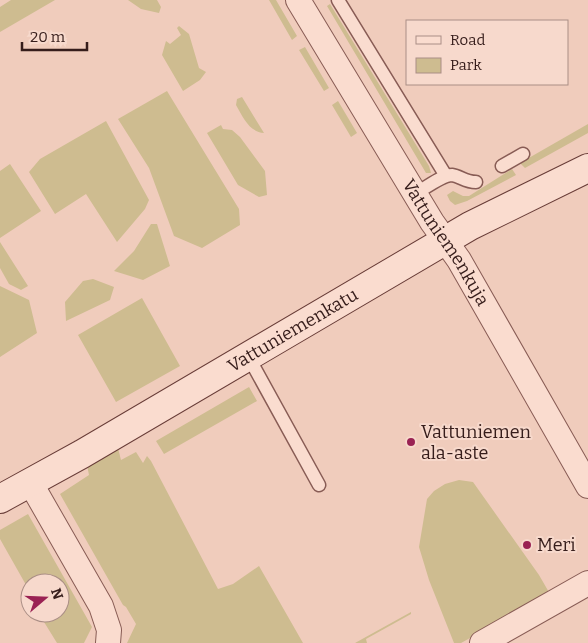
<svg xmlns="http://www.w3.org/2000/svg" width="588" height="643" font-family="Bitter,serif">
  <style>
    .green { fill: #cebc90 }
    .lines { fill: none; stroke-linecap: round; stroke-linejoin: round }
    .lane-casing { stroke: #885c55; stroke-width: 15 }
    .street-casing { stroke: #885c55; stroke-width: 26 }
    .secondary-casing { stroke: #693d38; stroke-width: 30 }
    .lane { stroke: #fadccf; stroke-width: 12 }
    .street { stroke: #fadccf; stroke-width: 24 }
    .secondary { stroke: #fadccf; stroke-width: 28 }
    .poi-dot { fill: #9a2253; stroke: #f7d9cc; stroke-width: 2 }
    .labels { text-anchor: middle; stroke-width: 4; stroke-linejoin: round; paint-order: stroke }
    .street-label { font-size: 18px; fill: #361d1b; stroke: #f7d9cc }
    .poi-label { font-size: 18px; fill: #361d1b; stroke: #f7d9cc; text-anchor: start }
  </style>
  <rect width="100%" height="100%" fill="#f0ccbc"/>
  <path class="green" d="M11,0H55L0,32V7Z
    M128,0H157L161,7L159,13L141,9Z
    M269,0H276L297,36L292,40Z
    M330,4L429,166L431,173H426L327,6Z
    M179,26L189,34L199,68L206,72L200,80L183,91L162,55L166,41L170,44L181,35L177,28Z
    M305,47L329,88L324,91L299,50Z
    M167,91L239,209L240,225L202,248L174,236L149,168L118,119Z
    M242,97L264,133C249,132 243,117 236,105L237,99Z
    M338,101L357,133L351,137L332,105Z
    M106,121L149,200L145,209L117,242L86,194L55,214L29,172L40,159Z
    M588,124V133L525,168L520,163Z
    M221,125L223,129L232,130L240,137L265,171L267,195L259,197L238,185L207,133Z
    M10,164L41,211L0,238V171Z
    M512,169L516,175L467,201L455,205L450,201L447,195L453,191L463,196H469Z
    M151,224H157L170,266L143,280L114,271L134,251Z
    M0,242L28,286L21,290L9,284L0,268Z
    M93,279L114,287L110,300L66,321L65,302L83,281Z
    M0,286L29,300L37,333L0,357Z
    M142,298L180,366L116,402L78,335Z
    M249,387L257,401L164,454L156,441Z
    M118,448L121,460L136,452L143,463L147,456L151,461L218,589L233,584L259,566L303,643H127L136,624L126,607L123,605L60,494L89,475L87,465Z
    M459,480L473,482L539,575L550,594L461,643H454L429,580L419,547L427,499L434,491L445,484Z
    M28,514L92,627L84,643H57L44,622L46,620L42,613H60V583H30V592L0,539V530Z
    M411,612V614L366,639L367,643H355Z"/>
  <g class="lines">
    <g class="lane-casing">
      <path id="lane" d="M338,0L446,176
        M502,166L523,154
        M415,194C424,189 442,175 452,175C460,176 465,182 476,182
        M248,356L319,485"/>
    </g>
    <g class="street-casing">
      <g id="street">
        <path id="s1" d="M298,0L432,222L459,260L588,486"/>
        <path d="M30,482L101,606L109,630L108,643"/>
        <path d="M482,643L588,583"/>
      </g>
    </g>
    <g class="secondary-casing">
      <g id="secondary">
        <path id="s2" d="M0,499L82,454L470,226L588,168"/>
      </g>
    </g>
    <use href="#lane" class="lane"/>
    <use href="#street" class="street"/>
    <use href="#secondary" class="secondary"/>
  </g>
  <g class="poi-dot">
    <circle cx="411" cy="442" r="5"/>
    <circle cx="527" cy="545" r="5"/>
  </g>
  <g class="labels">
    <g class="street-label">
      <text dy="6" stroke="none"><textPath href="#s1" startOffset="284">Vattuniemenkuja</textPath></text>
      <text dy="6" stroke="none"><textPath href="#s2" startOffset="338">Vattuniemenkatu</textPath></text>
    </g>
    <g class="poi-label">
      <text x="421" y="438">Vattuniemen<tspan x="421" dy="21">ala-aste</tspan></text>
      <text x="537" y="551">Meri</text>
    </g>
  </g>
  <rect x="406" y="20" width="162" height="65" fill="#f7d9cc" stroke="#aa8e85"/>
  <rect x="416" y="36" width="25" height="8" fill="#fadccf" stroke="#aa8e85"/>
  <text x="450" y="45" font-size="15" fill="#361d1b">Road</text>
  <rect x="416" y="58" width="25" height="15" fill="#cebc90" stroke="#aa8e85"/>
  <text x="450" y="70" font-size="15" fill="#361d1b">Park</text>
  <g transform="translate(45 598) rotate(71)"><circle r="24" fill="#f7d9cc" stroke="#aa8e85"/>
  <path d="M0-4L9 19L0 12L-9 19Z" fill="#9a2253"/>
  <text y="-8" font-size="14" font-weight="bold" text-anchor="middle" fill="#361d1b">N</text>
  </g>
  <path d="M22 42v8h65v-8" fill="none" stroke="#361d1b" stroke-width="2.5"/>
  <text x="30" y="42" font-size="15" fill="#361d1b" stroke="#f7d9cc" stroke-width="4" paint-order="stroke">20 m</text>
</svg>
